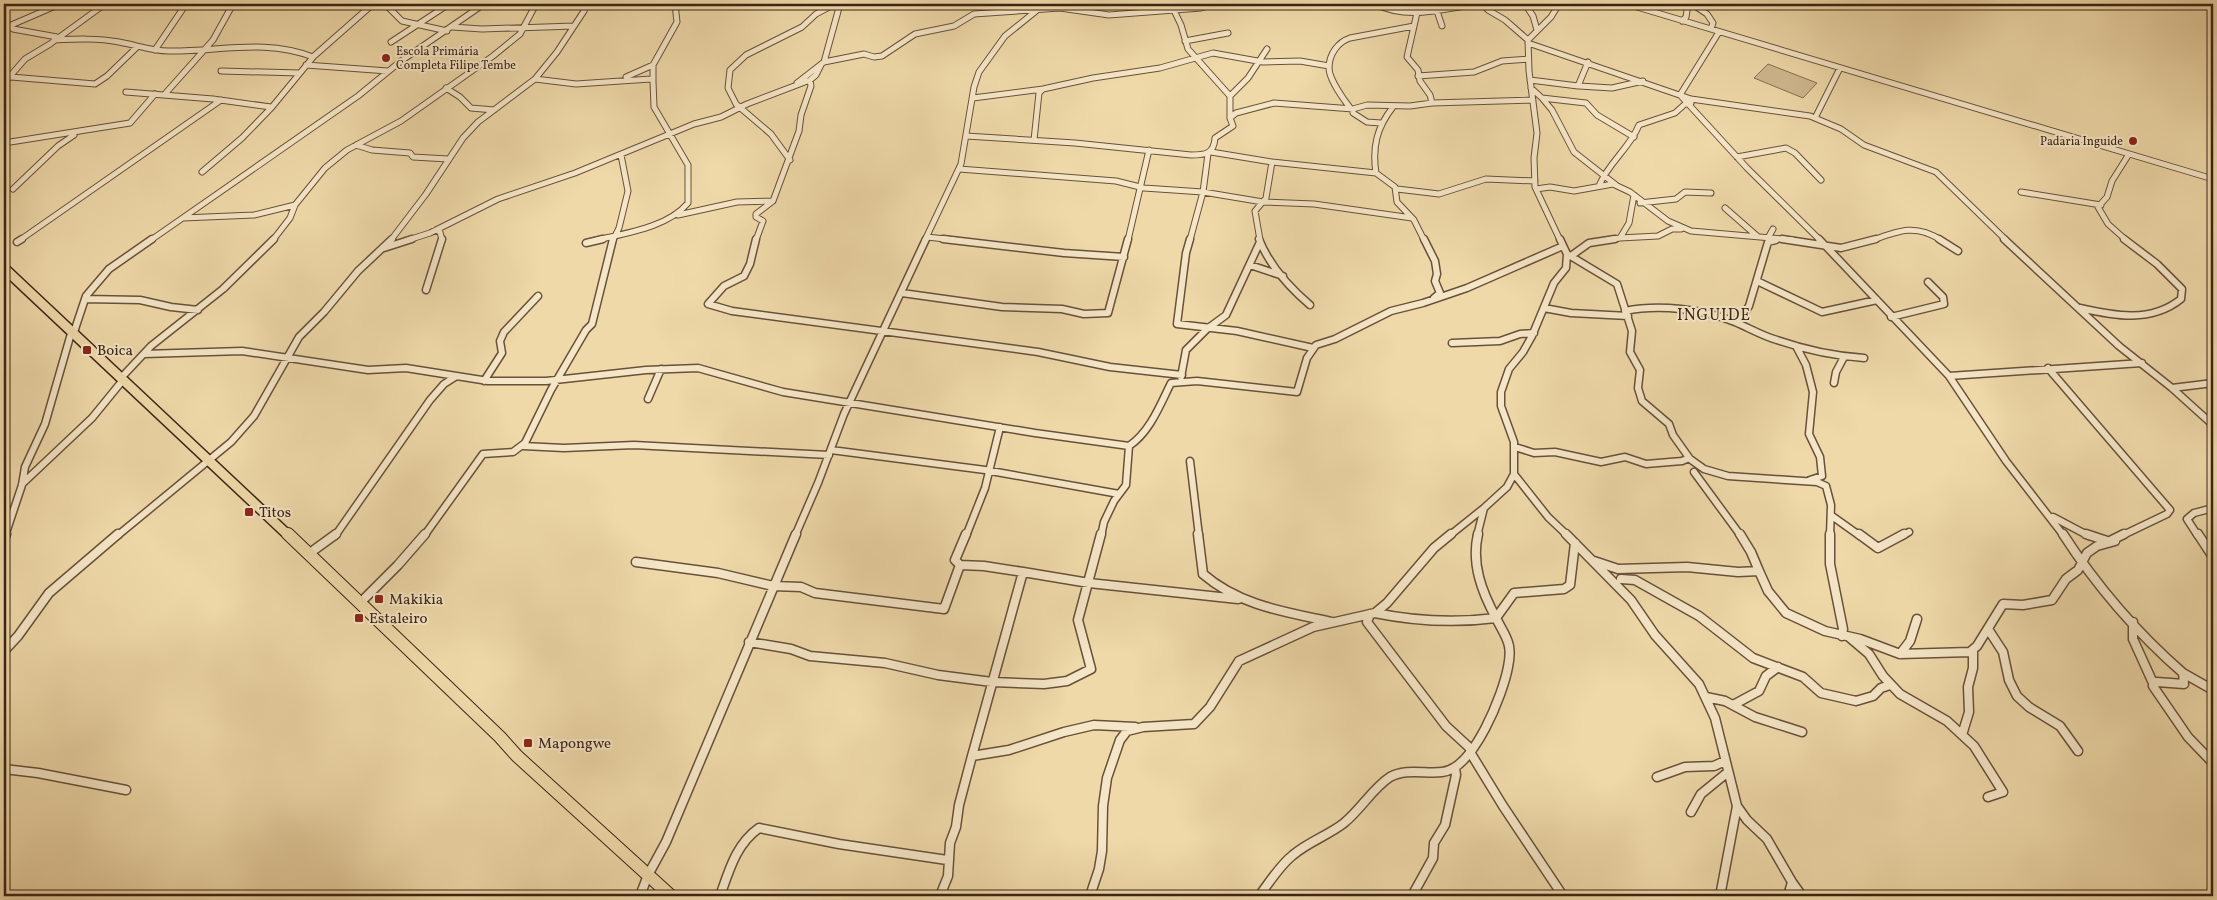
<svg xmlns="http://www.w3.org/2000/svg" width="2217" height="900" font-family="Vollkorn,serif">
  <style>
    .green { fill: #d0ba90; stroke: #866f52 }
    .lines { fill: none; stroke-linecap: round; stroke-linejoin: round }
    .minor-far2-casing { stroke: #68513a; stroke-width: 7 }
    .minor-far1-casing { stroke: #68513a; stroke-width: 9 }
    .minor-casing { stroke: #68513a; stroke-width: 11 }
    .highway-far1-casing { stroke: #3b2415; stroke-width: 12 }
    .highway-casing { stroke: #3b2415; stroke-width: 14 }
    .minor-far2 { stroke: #f5e6c7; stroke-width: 5 }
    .minor-far1 { stroke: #f5e6c7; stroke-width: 6 }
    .minor { stroke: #f5e6c7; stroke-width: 8 }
    .highway-far1 { stroke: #efd9a9; stroke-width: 9 }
    .highway { stroke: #efd9a9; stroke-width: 12 }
    .poi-dot { fill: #8f2418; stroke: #f5e6c7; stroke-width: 2 }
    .labels { text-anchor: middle; stroke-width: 4; stroke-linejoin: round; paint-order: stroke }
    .far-poi-label { font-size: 12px; fill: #3b2415; stroke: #f5e6c7; text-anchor: start }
    .poi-label { font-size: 15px; fill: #3b2415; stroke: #f5e6c7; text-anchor: start }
    .neighbourhood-label { font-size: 16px; letter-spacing: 1px; fill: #3b2415; stroke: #f5e6c7 }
  </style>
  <rect width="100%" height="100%" fill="#efd9a9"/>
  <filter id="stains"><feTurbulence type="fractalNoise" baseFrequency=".004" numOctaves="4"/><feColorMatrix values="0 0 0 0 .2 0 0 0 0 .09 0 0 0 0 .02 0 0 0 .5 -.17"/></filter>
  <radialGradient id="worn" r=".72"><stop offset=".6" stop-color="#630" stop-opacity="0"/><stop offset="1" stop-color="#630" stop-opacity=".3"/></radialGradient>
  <path class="green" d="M1768,64L1817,83L1803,98L1754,78Z"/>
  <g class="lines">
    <g class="minor-far2-casing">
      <path id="minor-far2" d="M385,4L402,21L447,31
        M1375,4C1410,21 1444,8 1480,4
        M1419,4L1407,57L1418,70L1420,81L1430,95L1432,103
        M1483,4L1488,10L1505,20L1528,40
        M1525,4L1533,16L1537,30
        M1559,4L1551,17L1528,40L1529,71L1537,133L1534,158L1535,187L1560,240
        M1627,4L2213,179
        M1692,4L1707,14L1713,23L1711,29
        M1437,11L1442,26
        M1682,21L1686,17L1688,4
        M452,27L482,29L574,26
        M1719,32L1680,95L1747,168L1820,240
        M57,37L13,29L9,26L60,4
        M54,40C76,39 98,38 119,42C136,45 152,51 168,51C218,52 265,38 313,57
        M1185,41L1228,33
        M391,42L449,4
        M1528,43L1691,99L1810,116L1841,129L1864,145L1936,172L2006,240
        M155,50L184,7
        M824,62L840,4
        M306,65L388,71
        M221,71L300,73
        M1418,76L1474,72L1502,61L1528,59
        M11,77L95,84L107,76L136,48
        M626,77L653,65
        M535,79L576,84L651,79L653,81L654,107L688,165V203C668,227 627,233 597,240
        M1530,80L1578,86L1588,62
        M653,81V65L677,22L675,4
        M4,83L25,59L50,44L105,4
        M797,83L824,62L864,54L874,57L882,56L915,34L954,26L974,14L1060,8L1109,15L1201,8L1214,4
        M1579,86L1612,88L1643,81
        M446,88L460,97L471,108L494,110
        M1531,88L1542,98L1586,103L1597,115L1634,137
        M126,92L213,99L271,107
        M164,95L213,40L233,4
        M1230,96L1248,78L1267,49
        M973,98L1043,89
        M1542,98L1552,110L1574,152L1616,185
        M1393,107C1377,127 1372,147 1376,173L1395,187L1397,202L1414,220L1424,240
        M1351,109C1344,100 1329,79 1329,68C1329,54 1338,42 1350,38L1414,26
        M1353,109V113L1367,122L1381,123
        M1230,118L1236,113L1274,103L1353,109L1367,105L1410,106L1432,103L1533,100
        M1815,118L1840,68
        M966,136L1075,143L1191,155C1205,155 1214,154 1215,138L1233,126L1230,118V96L1188,49L1181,25L1171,4
        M1034,140L1039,93L1043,89L1093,78L1160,68L1213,53L1263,62L1300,61L1329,66
        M4,143L130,123L155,94
        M356,145L372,150L410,153L413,157L448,159
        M1211,152L1272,162L1266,198L1255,211L1260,240
        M1737,157L1786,148L1795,153L1821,180
        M790,160L771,134L736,104L728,88L730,70L746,55L802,27L816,14L835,4
        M1272,162L1376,173
        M959,169L1116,181L1144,188L1203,192L1263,202L1314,204L1412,218
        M202,172L242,138L272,107L314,56L373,4
        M1599,186C1608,163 1630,148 1639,125L1675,113L1685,104L1691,103
        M13,189L58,146L74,135
        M1397,189L1439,194L1486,179L1535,181
        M1536,189L1550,187L1574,191L1613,184L1630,192L1668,221L1691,231L1793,240
        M2021,192L2101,205
        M1640,203L1676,199L1685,192L1711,193
        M1725,208L1757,236
        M678,215L737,202L773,201
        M183,218L254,215L295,205
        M436,230L440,232L442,240
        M927,237L954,240
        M1620,238L1658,236L1672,229H1681
        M1768,238L1773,229
        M20,240L221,100
        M151,240L358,96L401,61L484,4
        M273,240L290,218L295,205L325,168L347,150L401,121L493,56L520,34L536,4
        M391,240L426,194L463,138L478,122L535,79L557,52L584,11L586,4
        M408,240L430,233L498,199L575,173L694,124L721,117L747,104L810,80L816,75L821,65
        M613,240L619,228L628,191L621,155
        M756,240L763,221L756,217V214L773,201L799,131L801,115L811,86L810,80
        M925,240L961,164L974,87L979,72L1005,36L1036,11
        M1128,240L1149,150
        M1190,240L1203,192L1208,154
        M1607,240L1620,238L1629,223L1634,195
        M1873,240C1900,230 1916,224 1941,240
        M2126,240L2108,224L2098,207L2107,197L2112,181L2129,154"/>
    </g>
    <g class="minor-far1-casing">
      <path id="minor-far1" d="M756,239L750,264L744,276L724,286L708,304L732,311L1038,352L1110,367L1182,375
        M943,239L1064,253L1124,257
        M1190,239L1186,253L1177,324L1237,331L1313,348
        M1259,239C1269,265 1289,287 1310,305
        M1424,239L1435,261L1437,274L1435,281L1440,293L1434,298
        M1560,239L1567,254L1566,268L1554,283L1532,336L1523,352L1509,369L1501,392V406L1514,442V474L1548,517L1568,536
        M1782,239L1841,248L1876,239
        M1819,239L1949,376L2142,363
        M1939,239L1958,251
        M2004,239L2119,346L2172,388L2213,425
        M17,242L22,239
        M586,243L603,239
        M384,248L412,239
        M1567,254L1617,284L1632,331L1630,352L1640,370L1638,388L1642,401L1669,424L1673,435L1690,459L1704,469L1728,476L1817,482L1826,486L1831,505L1830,536
        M1571,256L1589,243L1615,239
        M1250,265L1283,276
        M1757,281L1822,312L1877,300
        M426,290L442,239
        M902,293L1002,307L1062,309L1084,314L1108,313L1128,239
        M85,299L140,300L171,307L198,310
        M1544,308L1571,313L1628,316
        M2080,308C2115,316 2151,323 2181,299L2182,289L2157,264L2124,239
        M1625,311C1659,304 1703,309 1735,322C1749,328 1763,336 1777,340C1806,350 1834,356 1864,358
        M1891,317L1944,304L1943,297L1928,282
        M1738,323L1749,306L1768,242L1776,240
        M74,332L86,296L109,269L152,239
        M1452,343L1500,341L1520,334L1534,333
        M1796,346L1806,365L1813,392L1809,434L1820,457L1822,476L1810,480
        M144,354L242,351L368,370L406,368L488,381H546L646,370L698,368L783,392L1035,433L1129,446L1126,485L1114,501L1104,522L1101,536
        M2048,368L2170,510L2167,514L2121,536
        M1949,376L2006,461L2064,536
        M1181,377L1186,350L1207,329L1226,315L1260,242
        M121,378L151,346L223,289L274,239
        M484,381L502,353L500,341L504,332L538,296
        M1834,383L1836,372L1844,357
        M2172,388L2213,383
        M648,399L661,369
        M523,446L564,448L634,445L829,455
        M1129,446C1150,432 1160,405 1171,383L1197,381L1297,392L1307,358L1316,345L1335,339L1391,311L1423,303L1467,288L1563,246
        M1515,447L1534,453L1555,452L1601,462L1625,457L1646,464L1682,461L1689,458
        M831,450L985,470L1119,494
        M1190,461L1199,536
        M1694,472L1741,536
        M22,484L92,418L123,380
        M1832,516L1860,536
        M2053,517L2089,536
        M5,536L22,485L25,467L45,424L72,330
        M117,536L231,442L254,416L299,337L324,312L358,271L392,239
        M335,536L430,400L444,384L455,377
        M424,536L483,454L513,452L525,443L551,390L586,330L592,324L613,239
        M795,536L818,483L844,414L926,239
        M966,536L985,488L1000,427
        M1449,536L1484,508
        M1477,536L1484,508L1507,487L1514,474
        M1902,536L1909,532
        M2198,536L2187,519L2194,513L2213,508"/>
    </g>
    <g class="minor-casing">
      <path id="minor" d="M966,534L955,560L960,565L984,566L1023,572
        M1198,534L1203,574C1240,606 1286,612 1332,622
        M1566,534L1631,600L1655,635L1699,684L1715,718L1737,806L1747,820L1767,839L1792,882L1788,896
        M1830,534V564L1843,629L1842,636
        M1859,534L1878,548L1904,534
        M2063,534C2096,585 2137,633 2183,673L2184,684L2157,682L2153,683V686L2188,737L2213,763
        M2086,534L2107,541
        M2198,534L2213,557
        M4,540L6,534
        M2110,541L2124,534
        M314,550L336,534
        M1594,561L1618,569L1687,567L1738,572L1759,571L1751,552L1740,534
        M636,562L718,573L773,586L801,587L815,593L944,609L960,565
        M1759,571L1768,591L1786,613L1825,631L1860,639L1900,654L1970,652L1977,646L2003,604L2023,605L2052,600L2066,579L2078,570L2087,553L2097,546L2115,541
        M1621,579L1635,580L1699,616L1753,658L1803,677L1821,693L1856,701L1873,696L1881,688L1890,685
        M365,598L398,565L425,534
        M1375,613C1414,621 1457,623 1496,618L1514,593L1564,589L1570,585L1575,543
        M1370,614L1367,622L1446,726L1472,750
        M2133,622V639L2153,683
        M1988,629L2003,652L2009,680L2017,696L2029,707L2060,726L2078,751
        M1849,637L1869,654L1883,676L1900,694L1947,721L1974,746L2003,792L1988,797
        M749,642L791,649L810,656L885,663L938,675L992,682L1044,684L1067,681L1091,669L1078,620L1101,534
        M4,651L18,636L49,593L118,534
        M1900,654L1910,641L1917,619
        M2183,673L2213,690
        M1706,697L1725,701L1755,717L1802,732
        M1733,705L1759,691L1766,676L1778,667
        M1962,735L1969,712L1968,687L1973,668V651
        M1470,752L1503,806L1563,896
        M972,756L1023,572L1089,583L1238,599
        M4,769L38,773L126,790
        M1657,777L1685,767L1714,766L1725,761
        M1691,812L1701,794L1728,772
        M1792,882L1802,896
        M640,896L648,875L666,842L796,534
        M720,896C729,871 736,844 759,828L839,844L947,860
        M940,896L948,876L950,843L956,827L959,805L972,756L1009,750L1064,732L1094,725L1135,727
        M1090,896L1099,869L1102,851L1103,806L1107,778L1120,740L1127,731L1143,727L1194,724L1210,707L1239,661L1313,627L1375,613L1387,603L1434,548L1451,534
        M1259,896C1269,883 1280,865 1293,855C1308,842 1329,835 1344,823C1361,809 1373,788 1390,777C1406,768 1425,774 1442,772C1474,769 1503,694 1508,667C1513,643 1506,638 1496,618C1482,592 1471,564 1478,534
        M1412,896L1433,858L1434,843L1445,825L1456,775L1455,768
        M1718,896L1721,891L1737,806"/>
    </g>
    <g class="highway-far1-casing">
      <path id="highway-far1" d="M4,268L289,536"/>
    </g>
    <g class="highway-casing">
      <path id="highway" d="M288,534L500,737L517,756L671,896"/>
    </g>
    <use href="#minor-far2" class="minor-far2"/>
    <use href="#minor-far1" class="minor-far1"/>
    <use href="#minor" class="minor"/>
    <use href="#highway-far1" class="highway-far1"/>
    <use href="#highway" class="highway"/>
  </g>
  <g class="poi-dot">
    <circle cx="386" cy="58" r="5"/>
    <circle cx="2133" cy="141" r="5"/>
    <rect x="82" y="345" width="10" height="10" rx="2.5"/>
    <rect x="244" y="507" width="10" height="10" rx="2.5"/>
    <rect x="374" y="594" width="10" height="10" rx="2.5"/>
    <rect x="354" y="613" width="10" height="10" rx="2.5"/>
    <rect x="523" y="738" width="10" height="10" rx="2.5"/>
  </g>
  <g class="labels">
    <g class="far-poi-label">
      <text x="396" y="55">Escola Primária<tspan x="396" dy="14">Completa Filipe Tembe</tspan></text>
      <text x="2123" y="145" text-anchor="end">Padaria Inguide</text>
    </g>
    <g class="poi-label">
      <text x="97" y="355">Boica</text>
      <text x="259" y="517">Titos</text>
      <text x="389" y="604">Makikia</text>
      <text x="369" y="623">Estaleiro</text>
      <text x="538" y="748">Mapongwe</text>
    </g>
    <g class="neighbourhood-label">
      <text x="1714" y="320">INGUIDE</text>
    </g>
  </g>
  <rect width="2217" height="900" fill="none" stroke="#efd9a9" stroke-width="20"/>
  <rect x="5" y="5" width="2207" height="890" fill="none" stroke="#3b2415" stroke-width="2.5"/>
  <rect x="10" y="10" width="2197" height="880" fill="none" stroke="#3b2415"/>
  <rect width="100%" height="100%" filter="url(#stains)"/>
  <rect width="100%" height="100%" fill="url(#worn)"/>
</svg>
